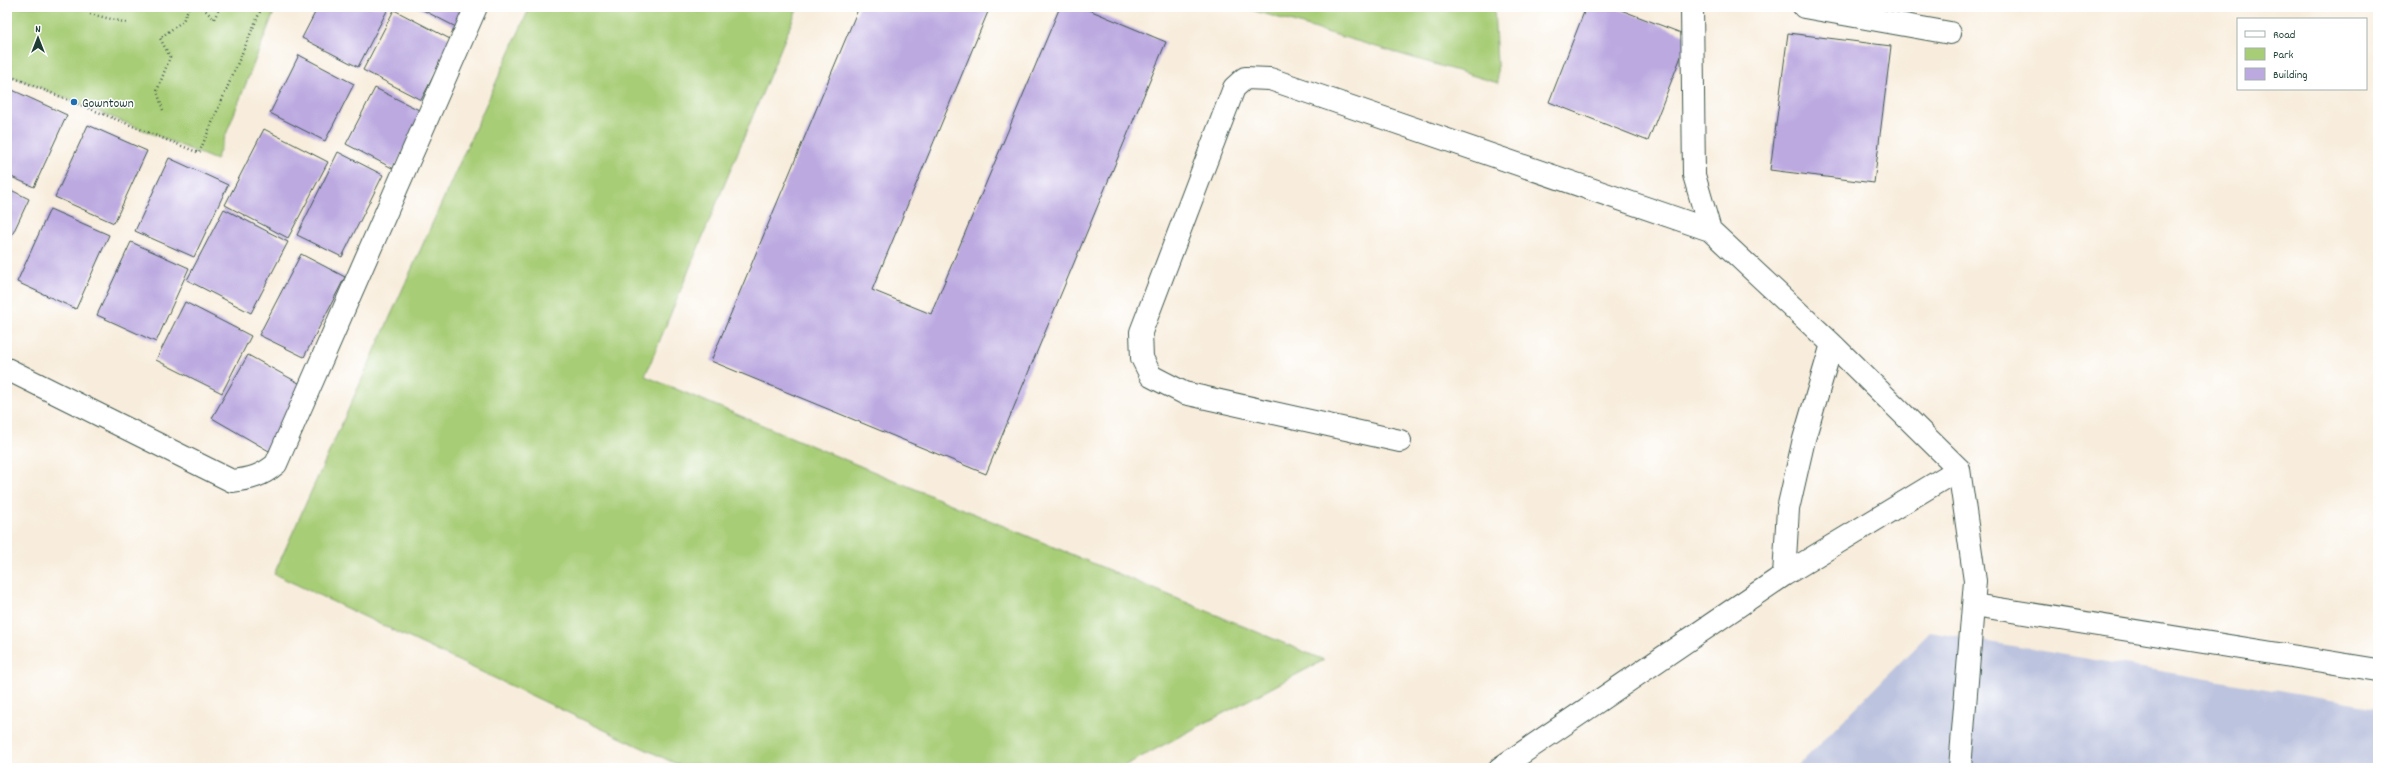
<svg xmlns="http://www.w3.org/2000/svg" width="2385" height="775" font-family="Dekko,sans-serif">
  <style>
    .industrial { fill: #bcc3de }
    .green { fill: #a8cd77; stroke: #648556 }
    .building { fill: #bba9e0 }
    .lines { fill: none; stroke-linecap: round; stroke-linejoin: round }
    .minor-casing { stroke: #40574d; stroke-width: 24 }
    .path { stroke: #40574d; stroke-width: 2.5; stroke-dasharray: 1 3; stroke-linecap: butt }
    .minor { stroke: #fff; stroke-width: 22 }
    .poi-dot { fill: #1f6fb2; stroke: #fff; stroke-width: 1.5 }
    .labels { text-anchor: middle; stroke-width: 3; stroke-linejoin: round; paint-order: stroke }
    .poi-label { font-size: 13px; fill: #1f3d34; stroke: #fff; text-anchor: start }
  </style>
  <rect width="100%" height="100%" fill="#fff"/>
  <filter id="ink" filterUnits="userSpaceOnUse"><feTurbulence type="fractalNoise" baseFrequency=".025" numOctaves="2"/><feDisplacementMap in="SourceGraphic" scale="8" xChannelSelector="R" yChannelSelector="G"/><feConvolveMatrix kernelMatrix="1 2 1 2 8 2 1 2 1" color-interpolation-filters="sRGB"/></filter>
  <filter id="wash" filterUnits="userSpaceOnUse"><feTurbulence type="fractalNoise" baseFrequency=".012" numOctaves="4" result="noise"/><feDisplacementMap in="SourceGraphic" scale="16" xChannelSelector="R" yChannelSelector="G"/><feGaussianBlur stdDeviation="0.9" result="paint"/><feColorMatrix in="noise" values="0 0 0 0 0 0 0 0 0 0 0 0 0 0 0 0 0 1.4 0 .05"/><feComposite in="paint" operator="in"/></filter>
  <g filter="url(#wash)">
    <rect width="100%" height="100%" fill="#f8eddc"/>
    <path class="industrial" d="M1930,632L2378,708V768H1796Z"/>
    <path class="green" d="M7,7H276L216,160L7,74Z
      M530,7H798L645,376L1324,660L1120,768H685L274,574Z
      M1242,7H1494L1498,83Z"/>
    <g id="blocks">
      <path class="building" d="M318,7H389L358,67L302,38Z
        M417,7H466L456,27Z
        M859,7H990L872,290L931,314L1060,7H1082L1166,42L986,474L711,361Z
        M1586,7H1613L1689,36L1648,141L1549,102Z
        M394,10L452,40L421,100L363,70Z
        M1788,33L1891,46L1874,183L1770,170Z
        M299,55L354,84L325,141L270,113Z
        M8,88L67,115L34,187L7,175Z
        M375,88L423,112L394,169L346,144Z
        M88,125L147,151L114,223L55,197Z
        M264,129L328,162L288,238L225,205Z
        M338,152L383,175L342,257L297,235Z
        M169,158L228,185L194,257L135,231Z
        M7,188L29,199L7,246Z
        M50,209L109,235L76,309L17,282Z
        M224,209L288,242L251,313L187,280Z
        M131,242L189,268L156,342L97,315Z
        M301,254L345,277L304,357L259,335Z
        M185,302L251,336L222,393L156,360Z
        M248,355L306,387L269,451L212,418Z"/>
    </g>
  </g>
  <g filter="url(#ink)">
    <use href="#blocks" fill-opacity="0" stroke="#40574d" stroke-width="1"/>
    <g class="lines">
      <g class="minor-casing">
        <path id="minor" d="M1692,7L1694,175L1710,230L1832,344L1959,469L1975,581L1960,768
          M1804,7L1950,33
          M7,369L232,481C250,479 262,476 276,464L476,7
          M1400,441L1184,393L1151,376L1142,358L1141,332L1234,88L1245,78L1270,79L1710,230
          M1784,575L1788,509L1804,439L1832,344
          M1974,605L2378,670
          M1500,768L1784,575L1959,469"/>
      </g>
      <path class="path" d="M48,7L51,8
        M205,7V10L214,19L220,7
        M7,8L14,7
        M90,14L128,23
        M7,75L199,153L262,7
        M163,110L157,91L170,57L160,38L183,21L189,7"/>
      <use href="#minor" class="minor"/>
    </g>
  </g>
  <circle class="poi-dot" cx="74" cy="102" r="4"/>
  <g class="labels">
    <g class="poi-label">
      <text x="82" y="107">Gowntown</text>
    </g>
  </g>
  <rect width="2385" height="775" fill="none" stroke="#fff" stroke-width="24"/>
  <rect x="2237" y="18" width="130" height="72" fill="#ffffff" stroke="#a5b1ae"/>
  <rect x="2245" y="31" width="20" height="6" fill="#ffffff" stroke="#a5b1ae"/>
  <text x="2273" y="38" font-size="12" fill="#1f3d34">Road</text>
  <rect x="2245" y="48" width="20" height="12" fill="#a8cd77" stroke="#a5b1ae"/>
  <text x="2273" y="58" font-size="12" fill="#1f3d34">Park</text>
  <rect x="2245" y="68" width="20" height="12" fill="#bba9e0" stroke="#a5b1ae"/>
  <text x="2273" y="78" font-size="12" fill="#1f3d34">Building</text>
  <g transform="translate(38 38)" stroke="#ffffff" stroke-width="3" paint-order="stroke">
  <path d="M0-3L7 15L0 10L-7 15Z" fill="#1f3d34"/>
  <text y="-6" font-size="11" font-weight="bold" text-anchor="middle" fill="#1f3d34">N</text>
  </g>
</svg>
